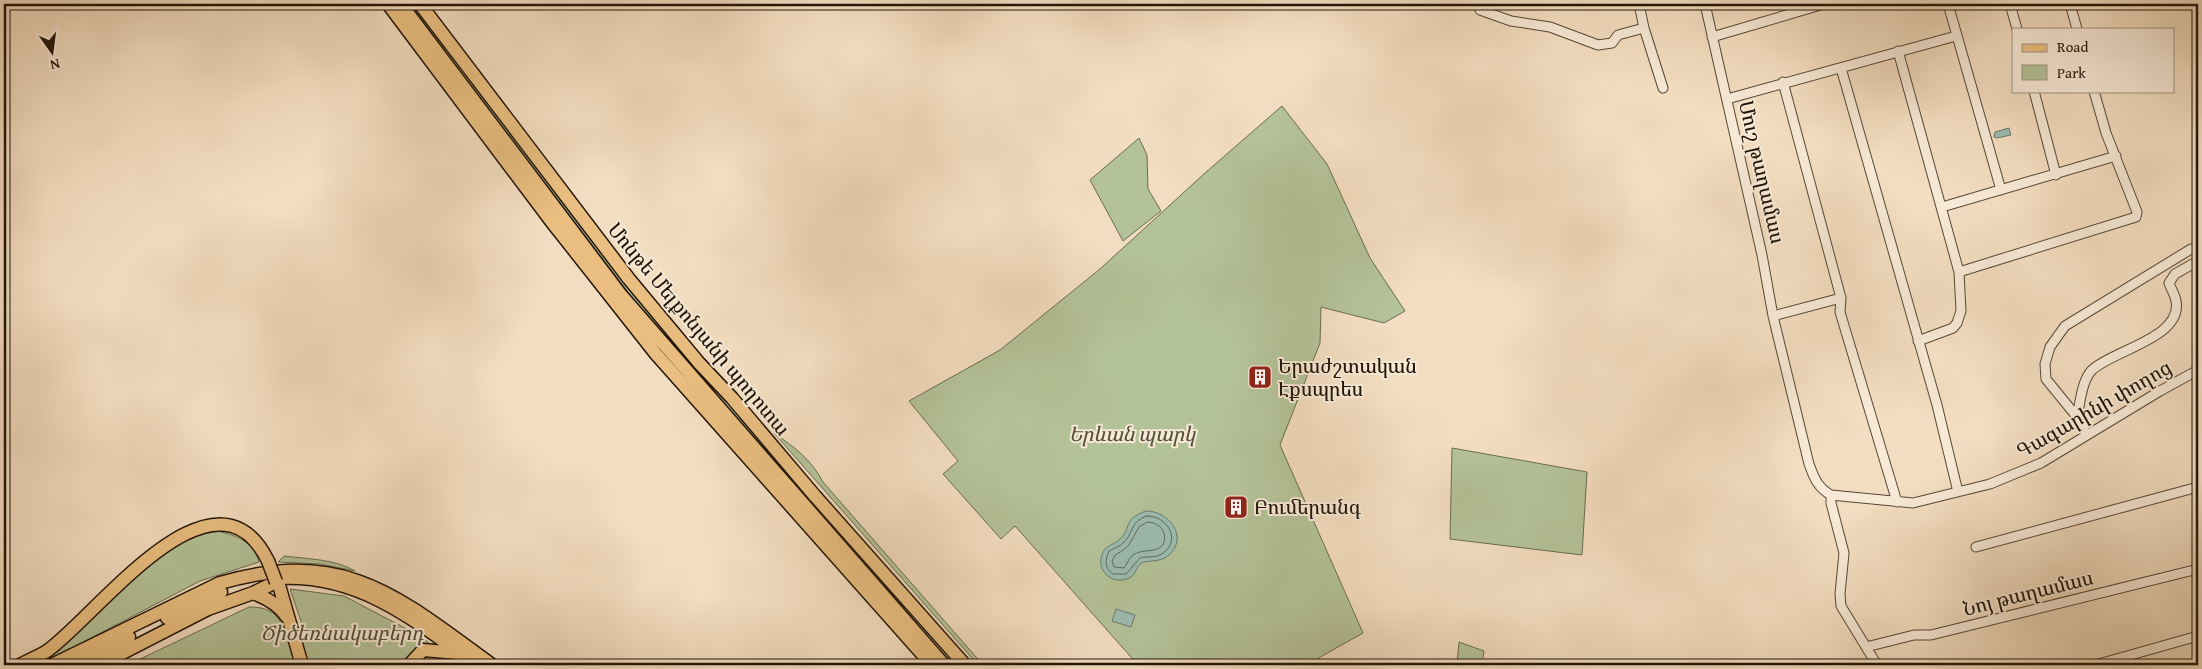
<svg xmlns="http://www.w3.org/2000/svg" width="2202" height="669" font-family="'Gentium Book Plus','Noto Serif Armenian',serif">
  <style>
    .green { fill: #b4c298; stroke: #6a6c50 }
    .water { fill: #9bbcb0; stroke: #6a796d }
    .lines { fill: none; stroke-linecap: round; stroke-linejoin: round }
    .shore { stroke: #5e685c; stroke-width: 1 }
    .street-casing { stroke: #564736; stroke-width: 11 }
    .primary-casing { stroke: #211508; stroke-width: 15 }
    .street { stroke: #f7e9d6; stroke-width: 9 }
    .primary { stroke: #eabe80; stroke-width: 12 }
    .primary-bridge-casing { stroke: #211508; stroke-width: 15; stroke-linecap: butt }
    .primary-bridge { stroke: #eabe80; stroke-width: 12 }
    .labels { text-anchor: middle; stroke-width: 4; stroke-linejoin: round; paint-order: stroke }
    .street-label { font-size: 20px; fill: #211508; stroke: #f7e9d6 }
    .poi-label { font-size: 20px; fill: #211508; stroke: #f7e9d6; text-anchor: start }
    .park-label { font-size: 20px; font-style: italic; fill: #54523a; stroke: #f7e9d6 }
  </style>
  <rect width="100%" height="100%" fill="#f3ddc0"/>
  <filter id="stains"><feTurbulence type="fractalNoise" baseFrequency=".004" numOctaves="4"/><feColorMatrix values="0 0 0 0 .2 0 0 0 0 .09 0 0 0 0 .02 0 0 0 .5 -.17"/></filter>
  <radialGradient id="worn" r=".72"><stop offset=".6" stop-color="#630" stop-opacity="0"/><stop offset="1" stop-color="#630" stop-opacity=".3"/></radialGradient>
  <path class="green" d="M408,4H415L645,306L960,665H953L869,572L641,309Z
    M1282,106L1327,164L1370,258L1405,311L1384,323L1321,307L1320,343L1280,445L1363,633L1306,665H1138L1015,526L1001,539L943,474L958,461L909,401L1000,350L1100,269L1205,173Z
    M1139,138L1147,155L1148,189L1161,211L1123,241L1090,180Z
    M774,433C794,447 811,459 823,482L983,665H978Z
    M1452,448L1587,472L1582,555L1450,539Z
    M218,531C237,536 253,541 259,562L200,581L45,662L38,665H32L155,560L193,536Z
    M284,556C307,559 335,559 355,571L320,564L278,562Z
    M290,589L344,596L420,636L457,665H133L134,662L249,607C274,607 280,617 288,639L304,630Z
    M1459,642L1484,651L1482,665H1457Z"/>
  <path class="water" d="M2009,128L2011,135L1997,138L1994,137L1995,132Z
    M1146,511C1169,511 1189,537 1169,555C1159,564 1145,559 1140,564C1136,568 1135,576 1129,578C1113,586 1096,571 1102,555C1105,545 1112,546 1119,540C1132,530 1121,520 1146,511Z
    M1116,609L1135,615L1131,627L1112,621Z"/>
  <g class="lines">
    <path class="shore" d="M1147,516C1170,516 1182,544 1160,555C1153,558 1147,556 1140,558L1126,574H1113C1104,568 1105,560 1109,551C1114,548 1119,547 1123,543C1135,532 1129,522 1147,516Z
      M1148,522C1161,523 1168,533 1163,545C1154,554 1143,548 1133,555C1129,558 1127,564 1124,568L1114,567L1112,561L1115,555C1131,547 1130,542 1139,527Z"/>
    <g class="street-casing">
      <path id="street" d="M1705,4L1762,255L1773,316L1809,464C1814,478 1818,488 1831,495L1913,503L1990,484L2041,463L2160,391L2198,370
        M1948,4L2001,190
        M2010,4L2017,29
        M2070,4L2077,29
        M1480,10L1511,21L1550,27L1598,45L1612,43L1618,35L1644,28L1639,4
        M1644,28L1663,88
        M1712,37L1824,4
        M1898,51L1959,272L1961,311L1957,323L1953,328L1918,341
        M1841,68L1937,405L1958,492
        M1783,82L1841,298L1840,312L1897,502
        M2034,91L2056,175
        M1727,99L1956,36
        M1942,207L2116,156
        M1959,272L2136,217L2137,212L2106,133L2094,91
        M1773,316L1841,298
        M2077,417C2080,403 2082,380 2092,370C2113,350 2183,338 2176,301C2175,295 2171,289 2169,283L2175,274L2198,261
        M2087,435L2077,417L2046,379L2045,364L2050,347L2065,326L2191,249L2198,251
        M1831,495V503L1844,553L1840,594L1841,606L1877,665
        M1976,547L2198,487
        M1866,647L1914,635H1931L2198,569
        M2095,665L2198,636"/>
    </g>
    <g class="primary-casing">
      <path id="primary" d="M388,4L551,221L656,354L932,665
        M401,4L621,295L944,665
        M420,4L629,279L699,363L732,398L815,496L965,665
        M282,578C361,575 416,621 476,665
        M253,593C267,598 279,605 287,617
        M167,618L221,592
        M20,665C29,660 39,656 47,651C95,618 215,452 268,561
        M52,665L220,583C345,547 397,596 492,665
        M73,665L129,637
        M99,665L208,609L253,593L276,582L279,585L302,665
        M409,665L423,650L458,653"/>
    </g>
    <use href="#street" class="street"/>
    <use href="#primary" class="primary"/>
    <g class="primary-bridge-casing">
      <path id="primary-bridge" d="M268,561L276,582"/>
    </g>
    <use href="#primary-bridge" class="primary-bridge"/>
  </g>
  <defs>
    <g id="building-square" transform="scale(1.25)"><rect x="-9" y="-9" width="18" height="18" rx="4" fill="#8f2418" stroke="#f7e9d6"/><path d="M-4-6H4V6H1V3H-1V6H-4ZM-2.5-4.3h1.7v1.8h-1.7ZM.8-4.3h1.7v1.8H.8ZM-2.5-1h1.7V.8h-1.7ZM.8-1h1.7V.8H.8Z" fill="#fff"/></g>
  </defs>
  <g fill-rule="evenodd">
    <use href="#building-square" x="1260" y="377"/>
    <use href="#building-square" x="1236" y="507"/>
  </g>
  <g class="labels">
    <g class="street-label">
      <text transform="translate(1762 172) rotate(77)" y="7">Մուշ թաղամաս</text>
      <text transform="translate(699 329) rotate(50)" y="7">Մոնթե Մելքոնյանի պողոտա</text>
      <text transform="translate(2094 409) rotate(-30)" y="7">Գագարինի փողոց</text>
      <text transform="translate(2028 593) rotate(-14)" y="7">Նոյ թաղամաս</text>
    </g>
    <g class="poi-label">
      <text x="1278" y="373">Երաժշտական<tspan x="1278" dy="23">Էքսպրես</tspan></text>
      <text x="1254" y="514">Բումերանգ</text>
    </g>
    <g class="park-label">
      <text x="1132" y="441">Երևան պարկ</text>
      <text x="342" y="640">Ծիծեռնակաբերդ</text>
    </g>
  </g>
  <rect width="2202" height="669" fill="none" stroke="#f3ddc0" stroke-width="20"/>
  <rect x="5" y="5" width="2192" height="659" fill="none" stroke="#211508" stroke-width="2.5"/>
  <rect x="10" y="10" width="2182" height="649" fill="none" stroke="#211508"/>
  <rect x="2012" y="28" width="162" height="65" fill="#f7e9d6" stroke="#a19484"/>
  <rect x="2022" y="44" width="25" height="8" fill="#eabe80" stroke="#a19484"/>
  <text x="2057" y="52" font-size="15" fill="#211508">Road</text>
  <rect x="2022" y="65" width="25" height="15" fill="#b4c298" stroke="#a19484"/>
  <text x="2057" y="78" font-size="15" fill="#211508">Park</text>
  <g transform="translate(52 52) rotate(166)" stroke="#f7e9d6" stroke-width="4" paint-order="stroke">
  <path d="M0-4L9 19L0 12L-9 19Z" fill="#211508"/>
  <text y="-8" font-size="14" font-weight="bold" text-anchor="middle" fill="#211508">N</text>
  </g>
  <rect width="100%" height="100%" filter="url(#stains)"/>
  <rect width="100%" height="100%" fill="url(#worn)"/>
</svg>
